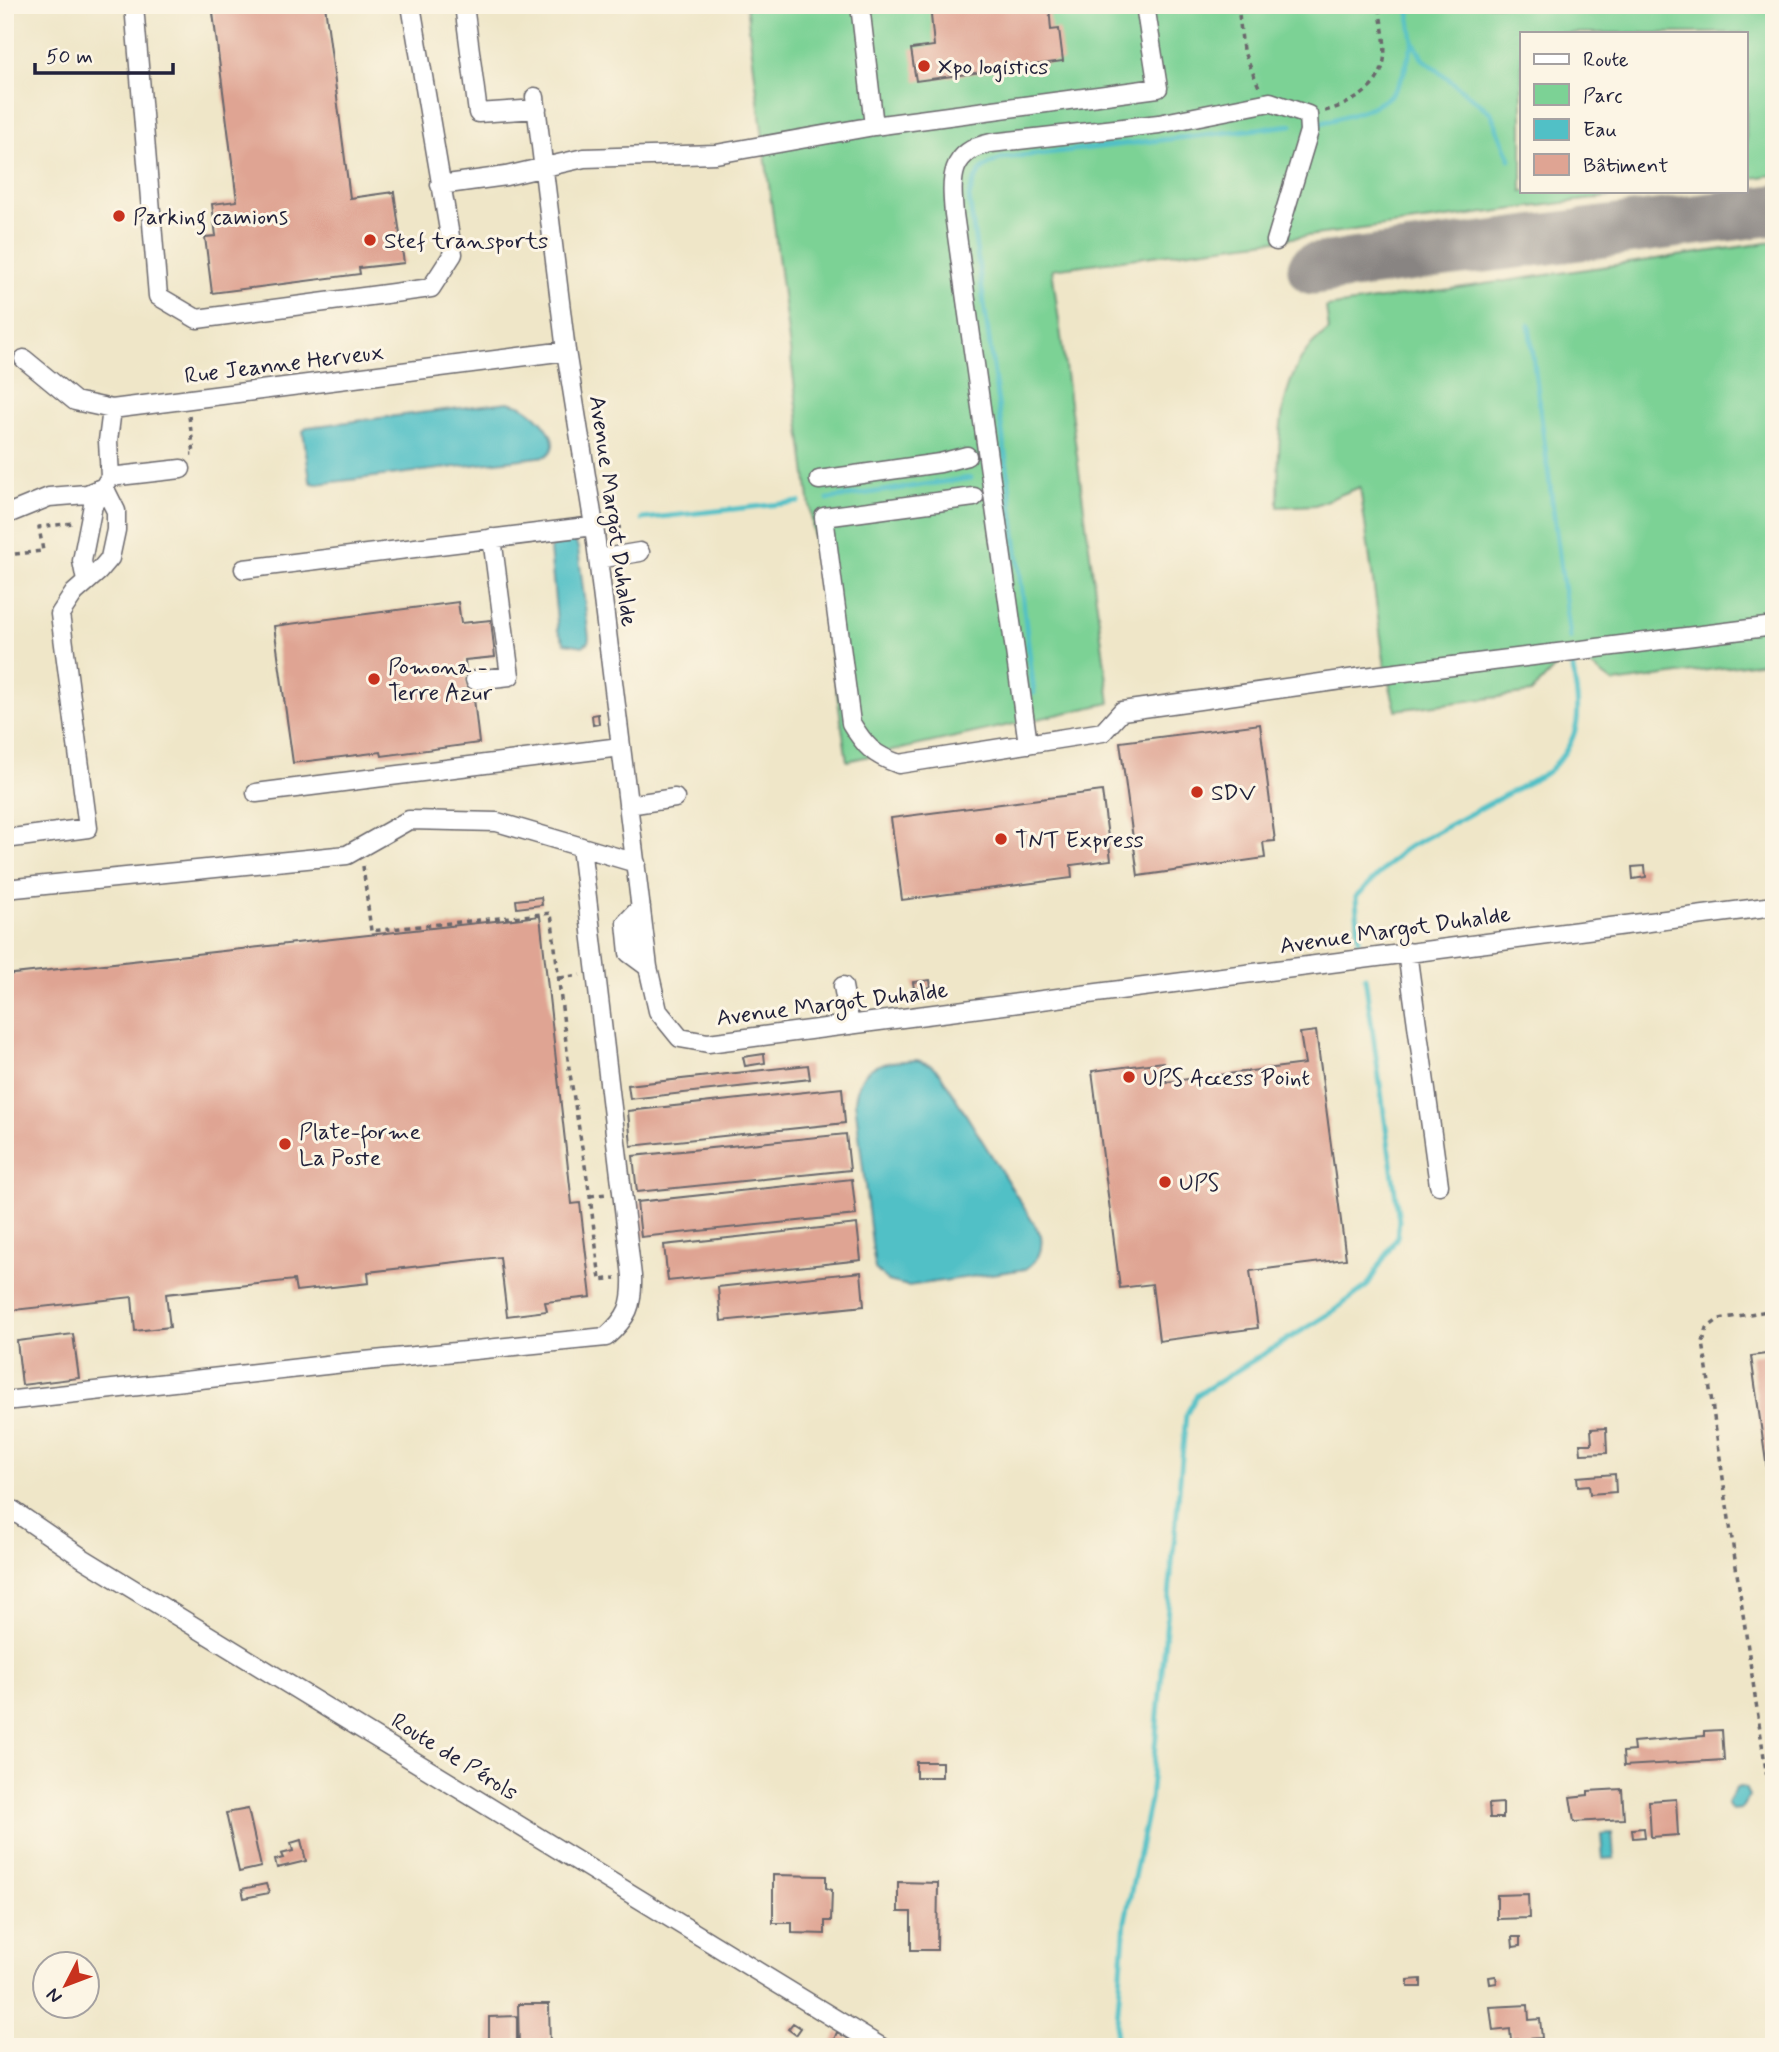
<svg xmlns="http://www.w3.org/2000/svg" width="1779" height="2052" font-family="Mynerve,sans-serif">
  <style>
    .green { fill: #7cd295; stroke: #4f7a68; stroke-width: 2 }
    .water { fill: #51c0c6; stroke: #3a7180; stroke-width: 2 }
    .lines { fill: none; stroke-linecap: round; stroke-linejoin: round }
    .stream { stroke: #51c0c6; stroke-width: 5 }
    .taxiway { stroke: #888482; stroke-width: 51 }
    .building { fill: #dfa493 }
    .minor-casing { stroke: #6a676c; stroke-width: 21 }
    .path { stroke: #6a676c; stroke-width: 3.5; stroke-dasharray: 5 5; stroke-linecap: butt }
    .minor { stroke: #fff; stroke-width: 18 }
    .poi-dot { fill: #c8321e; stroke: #fcf5e5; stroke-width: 2.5 }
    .labels { text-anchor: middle; stroke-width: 6; stroke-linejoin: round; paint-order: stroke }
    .poi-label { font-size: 23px; fill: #22223b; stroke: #fcf5e5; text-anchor: start }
    .street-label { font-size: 23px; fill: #22223b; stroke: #fcf5e5 }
  </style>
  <rect width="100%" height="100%" fill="#fcf5e5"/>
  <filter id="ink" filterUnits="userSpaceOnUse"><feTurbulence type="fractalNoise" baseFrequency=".0143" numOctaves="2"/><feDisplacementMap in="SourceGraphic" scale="14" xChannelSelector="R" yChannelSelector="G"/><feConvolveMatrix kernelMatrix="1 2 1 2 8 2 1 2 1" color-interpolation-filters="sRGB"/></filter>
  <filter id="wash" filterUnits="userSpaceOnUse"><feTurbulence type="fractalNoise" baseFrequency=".00686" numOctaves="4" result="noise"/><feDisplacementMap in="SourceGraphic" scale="28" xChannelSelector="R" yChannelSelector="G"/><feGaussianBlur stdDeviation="1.57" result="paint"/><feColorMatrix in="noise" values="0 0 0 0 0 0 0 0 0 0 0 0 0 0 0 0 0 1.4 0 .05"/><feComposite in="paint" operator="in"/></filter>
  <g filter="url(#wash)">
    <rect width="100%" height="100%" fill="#efe6c8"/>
    <path class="green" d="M746,5H1774V175L1746,179V33H1522V191H1655L1052,269L1110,703L847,761L815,546Z
      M1774,242V661L1614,683L1581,659L1559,663L1531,693L1396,710L1385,667L1360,487L1315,505L1278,507C1279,455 1275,398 1305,353C1311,344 1321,337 1329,330L1326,307Z"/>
    <path class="water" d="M508,402C513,404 520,404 524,407C538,415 566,442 546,456L317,484L312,483L310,480L303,431L308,427Z
      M570,538L575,541L578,548L589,638L588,642L583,646L565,643L558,631L550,549L558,540Z
      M917,1060L931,1065L940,1073L1041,1235C1043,1251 1039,1259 1026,1269L908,1286L888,1281L875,1269L855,1101C860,1060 884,1063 917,1060Z
      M1739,1787L1745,1788L1749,1796L1741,1809L1731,1810L1727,1803L1735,1789Z
      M1612,1833L1614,1858L1603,1859L1601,1834Z"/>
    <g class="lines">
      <path class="stream" d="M1408,5L1413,41L1422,58L1491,113L1510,159
        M1318,124C1339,117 1379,110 1393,92C1404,79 1408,58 1413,42
        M1529,325L1570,638
        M828,499L971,478
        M642,519L799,502
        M1034,693L1007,467L969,197C975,174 981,166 1003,158L1292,125
        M1359,941L1356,897L1403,850L1548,772C1585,736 1580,711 1572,664
        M1115,2047L1125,1921L1150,1800L1186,1415L1197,1395L1332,1312L1367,1286L1397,1237L1399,1220L1365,977"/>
      <path class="taxiway" d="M1313,269L1774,210"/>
    </g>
    <g id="blocks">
      <path class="building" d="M212,5H325L350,198L394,192L404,263L359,268L360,274L212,293L205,237L216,236L212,204L237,201Z
        M930,5H1049L1051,30L1059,29L1063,61L916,81L911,49L934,46Z
        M619,518L620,528L614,529L613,519Z
        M458,602L461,623L491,620L495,657L465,660L468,700L474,699L479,743L382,756L381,752L293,763L274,626Z
        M598,714L599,724L593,725L592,715Z
        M1260,724L1275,841L1263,842L1265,858L1138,876L1120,742Z
        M1102,791L1111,860L1071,865L1072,878L902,900L891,818Z
        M5,792L12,831L5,832Z
        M1645,866L1646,877L1633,879L1632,867Z
        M541,897L542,905L517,908L516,900Z
        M540,916L572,1204L580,1203L591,1297L545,1302L547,1311L507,1316L500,1257L368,1272L369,1283L296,1291L294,1280L166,1294L170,1327L135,1331L132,1297L5,1311V975Z
        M930,980L931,987L914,989L913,982Z
        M1316,1031L1346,1259L1250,1271L1258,1328L1159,1341L1152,1284L1120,1288L1092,1071L1163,1062L1166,1082L1305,1064L1300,1033Z
        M764,1054L765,1063L745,1066L743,1057Z
        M808,1065L810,1079L630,1099L628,1085Z
        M842,1088L845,1123L631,1146L628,1111Z
        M846,1134L850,1170L637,1192L633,1156Z
        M852,1179L856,1215L641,1237L637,1202Z
        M857,1224L861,1260L668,1281L664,1245Z
        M861,1272L864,1306L721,1321L718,1287Z
        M73,1334L79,1378L22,1385L17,1341Z
        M1774,1353V1468L1767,1469L1751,1356Z
        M1606,1428L1607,1453L1581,1454L1580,1444H1592L1591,1429Z
        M1615,1474L1616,1492L1590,1494L1589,1485L1578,1486L1577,1477Z
        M1722,1730L1724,1760L1624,1766L1623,1752L1634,1751L1633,1742L1704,1736V1731Z
        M916,1762H942V1777H916Z
        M1622,1789L1624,1819L1574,1822L1570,1797L1588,1795V1791Z
        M1676,1799L1678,1835L1651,1837L1649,1801Z
        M1503,1803V1818H1490L1489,1804Z
        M248,1809L261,1867L239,1872L226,1813Z
        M1644,1828L1645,1837L1633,1838L1632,1829Z
        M301,1840L306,1861L277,1868L275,1860L283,1858L281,1854L293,1851L291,1843Z
        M773,1875L826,1876V1888L832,1890L831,1921H825V1934L792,1933V1923H773Z
        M898,1882L938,1883L937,1950H911V1912H898Z
        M266,1884L269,1893L244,1898L242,1889Z
        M1528,1894L1529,1918L1497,1919V1895Z
        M1512,1937H1520V1946L1513,1947Z
        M1496,1976L1497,1983L1490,1984L1489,1977Z
        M1421,1979V1987H1408V1980Z
        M518,2004H549L550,2047H519Z
        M1528,2005L1529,2020L1540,2019L1542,2038L1511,2040L1510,2029L1493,2031L1490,2007Z
        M517,2016V2047H489V2017Z
        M793,2023L801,2028L796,2035L788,2029Z
        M837,2032L862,2047H841L833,2042Z"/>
    </g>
  </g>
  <g filter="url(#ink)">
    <use href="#blocks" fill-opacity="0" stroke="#6a676c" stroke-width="2"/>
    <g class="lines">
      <g class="minor-casing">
        <path id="minor" d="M134,5L158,296L197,319L431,288L453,254L411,5
          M464,5L478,113L537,109
          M860,5L874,126
          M535,97L566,351L594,526L648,967L658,1011L680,1038L708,1043L1774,906
          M440,185L506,176L584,158L716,154L874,126L1158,88L1145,5
          M24,359L75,401L112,409L566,351
          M110,477L181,469
          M819,480L940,463L967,456
          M974,497L824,517L851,723C865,746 873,755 899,764L1103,732L1122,711L1356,678L1774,626
          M5,515L49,497L87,494L104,487
          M598,559L640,552
          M244,569L594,526
          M86,581L82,561L93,505L110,477L108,441L112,409
          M475,680L510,676L492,538
          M1028,744L954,214C951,179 949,151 991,143L1159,124L1270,102L1308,115L1309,131L1276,241
          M256,793L620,747
          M628,805L675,798
          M5,839L88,828L60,614L74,593L99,571L110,558L116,530V511L104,487
          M5,889L347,855L409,820L497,822L636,863
          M641,907L626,923L629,953L648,967
          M1407,952L1439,1185
          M843,986L850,1025
          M5,1401L344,1363L606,1337C628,1317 633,1306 632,1276L581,847
          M5,1505L84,1559L881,2047"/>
      </g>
      <path class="path" d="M1238,5L1243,50L1259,87
        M1325,111C1348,105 1377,91 1383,65C1388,46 1381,24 1379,5
        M189,416L194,454H191
        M5,555L43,551L39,527L73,523
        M363,866L371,931L551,913L569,1068L590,1196L600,1280L616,1278
        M560,978L580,975
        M590,1196L606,1194
        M1774,1310L1719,1319L1707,1328L1703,1342L1774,1825"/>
      <use href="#minor" class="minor"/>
    </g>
  </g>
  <g class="poi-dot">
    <circle cx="924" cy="66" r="7"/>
    <circle cx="119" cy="216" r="7"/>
    <circle cx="370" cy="240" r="7"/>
    <circle cx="374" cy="679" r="7"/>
    <circle cx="1197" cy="792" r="7"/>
    <circle cx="1001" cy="839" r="7"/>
    <circle cx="1129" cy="1077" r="7"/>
    <circle cx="285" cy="1144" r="7"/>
    <circle cx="1165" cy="1182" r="7"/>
  </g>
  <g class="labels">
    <g class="poi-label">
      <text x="938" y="74">Xpo logistics</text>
      <text x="133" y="224">Parking camions</text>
      <text x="384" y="248">Stef transports</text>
      <text x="388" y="674">Pomona -<tspan x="388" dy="26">Terre Azur</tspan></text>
      <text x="1211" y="800">SDV</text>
      <text x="1015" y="847">TNT Express</text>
      <text x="1143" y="1085">UPS Access Point</text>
      <text x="299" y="1139">Plate-forme<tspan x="299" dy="26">La Poste</tspan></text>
      <text x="1179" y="1190">UPS</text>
    </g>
    <g class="street-label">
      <text transform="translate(284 363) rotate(-7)" y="8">Rue Jeanne Herveux</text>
      <text transform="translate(614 511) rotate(82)" y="8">Avenue Margot Duhalde</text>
      <text transform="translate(1395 929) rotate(-8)" y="8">Avenue Margot Duhalde</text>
      <text transform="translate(832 1003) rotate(-7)" y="8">Avenue Margot Duhalde</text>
      <text transform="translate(455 1756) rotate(32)" y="8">Route de Pérols</text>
    </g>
  </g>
  <rect width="1779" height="2052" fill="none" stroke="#fcf5e5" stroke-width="28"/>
  <rect x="1520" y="32" width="228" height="161" fill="#fcf5e5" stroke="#a5a1a1" stroke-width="2"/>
  <rect x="1534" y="54" width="35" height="10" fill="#ffffff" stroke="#a5a1a1" stroke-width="2"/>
  <text x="1583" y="66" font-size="21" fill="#22223b">Route</text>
  <rect x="1534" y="84" width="35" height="21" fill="#7cd295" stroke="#a5a1a1" stroke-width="2"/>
  <text x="1583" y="102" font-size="21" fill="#22223b">Parc</text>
  <rect x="1534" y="119" width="35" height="21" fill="#51c0c6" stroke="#a5a1a1" stroke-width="2"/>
  <text x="1583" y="136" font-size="21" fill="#22223b">Eau</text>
  <rect x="1534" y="154" width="35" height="21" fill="#dfa493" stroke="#a5a1a1" stroke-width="2"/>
  <text x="1583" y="172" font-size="21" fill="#22223b">Bâtiment</text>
  <g transform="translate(66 1985) rotate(228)"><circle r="33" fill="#fcf5e5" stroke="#a5a1a1" stroke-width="2"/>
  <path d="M0-5L12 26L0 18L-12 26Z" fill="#c8321e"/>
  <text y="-10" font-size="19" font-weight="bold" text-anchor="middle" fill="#22223b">N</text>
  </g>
  <path d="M35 63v10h138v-10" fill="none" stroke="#22223b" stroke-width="3.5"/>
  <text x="46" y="63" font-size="21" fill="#22223b" stroke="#fcf5e5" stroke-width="5" paint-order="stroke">50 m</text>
</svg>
